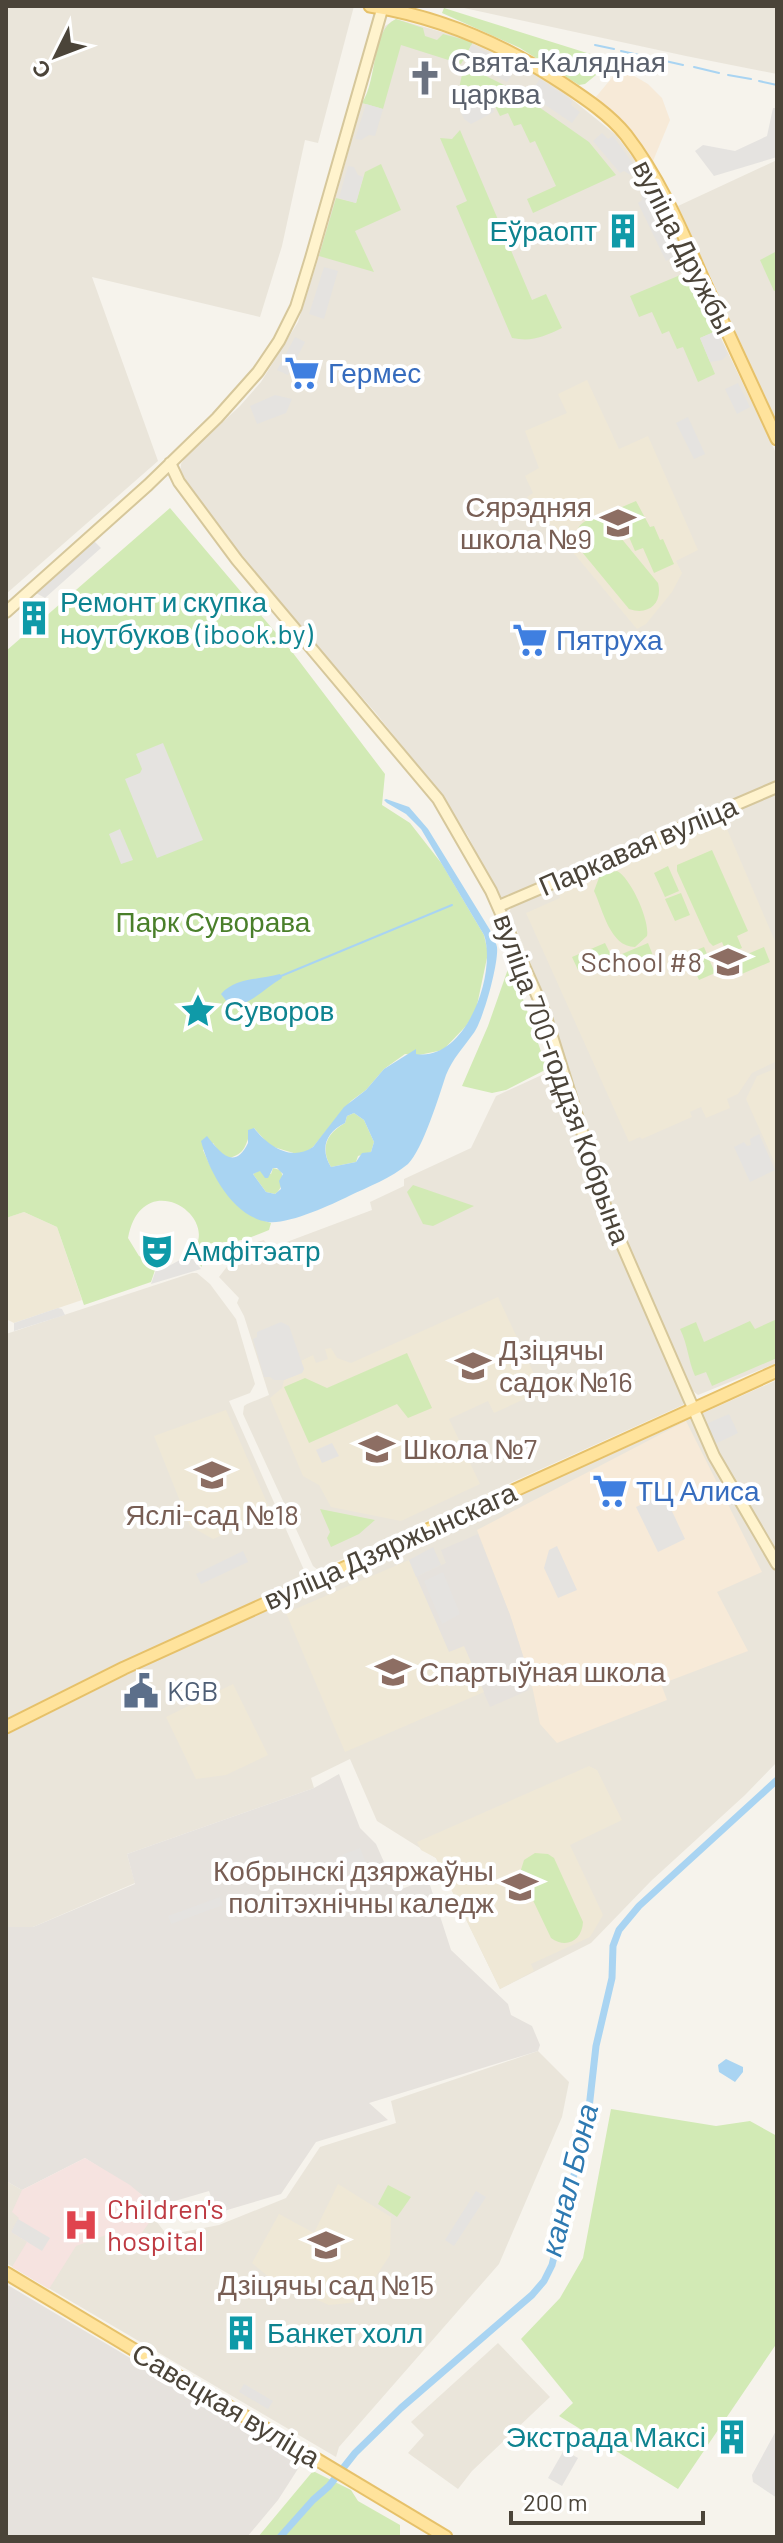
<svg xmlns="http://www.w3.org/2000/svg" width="783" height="2543" font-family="Barlow,sans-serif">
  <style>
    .residential { fill: #eae5da }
    .commercial { fill: #f7ead8 }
    .industrial { fill: #e6e2dd }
    .education { fill: #efe8d6 }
    .medical { fill: #f6e3e0 }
    .green { fill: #d2eab5 }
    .parking { fill: #e5e3e0 }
    .water { fill: #a9d4f2; fill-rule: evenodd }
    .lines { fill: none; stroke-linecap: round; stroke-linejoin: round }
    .stream { stroke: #a9d4f2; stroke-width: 2 }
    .canal { stroke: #a9d4f2; stroke-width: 7 }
    .secondary-casing { stroke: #d6c79b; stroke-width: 14 }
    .primary-casing { stroke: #e6c16a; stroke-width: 15 }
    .secondary { stroke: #fff3cd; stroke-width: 10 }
    .primary { stroke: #ffe39c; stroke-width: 11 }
    .labels { text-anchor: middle; stroke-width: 8; stroke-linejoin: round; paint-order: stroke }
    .worship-label { font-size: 28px; fill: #5b616d; stroke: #fff; text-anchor: start }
    .culture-label { font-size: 28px; fill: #0d838f; stroke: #fff; text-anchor: start }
    .street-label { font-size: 28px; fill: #4b4439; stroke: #fff }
    .shop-label { font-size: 28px; fill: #366cbe; stroke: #fff; text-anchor: start }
    .education-label { font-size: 28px; fill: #785e54; stroke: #fff; text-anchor: end }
    .park-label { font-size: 28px; fill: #4a7f2a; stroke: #fff }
    .service-label { font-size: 28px; fill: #4e5e75; stroke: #fff; text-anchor: start }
    .health-label { font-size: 28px; fill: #be3a42; stroke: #fff; text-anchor: start }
    .water-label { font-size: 30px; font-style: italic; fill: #2e7ab2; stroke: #fff }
  </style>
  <rect width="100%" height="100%" fill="#f6f3ec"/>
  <path class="residential" d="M6,6H354L318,143L305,140L282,246L260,317L92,277L158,461L6,594Z
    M455,6H777V74L686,56Z
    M396,19L456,36L518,64L558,88L616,135L643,171L668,218L709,313L777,455V781L510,898H502L497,893L468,836L441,795L375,712L271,594L184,481L180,473L181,464L188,454L240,406L261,382L298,322L319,256L362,103L368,94L381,35L385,26Z
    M777,160V422L678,206Z
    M777,789V1363L698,1395L693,1391L608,1199L549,1007L509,912L512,906Z
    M557,1068L594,1182L685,1400L683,1405L318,1570L313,1566L243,1414L244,1406L247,1404L269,1395L244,1316L237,1303L239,1298L219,1277L243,1246L264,1240L268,1249L372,1210L370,1202L404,1186V1179L471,1148L496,1096Z
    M192,1273H197L210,1284L236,1319L255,1384L250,1393L229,1401L312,1588L777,1380V1762L745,1795L651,1881L591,1943L500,1989L436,1858L377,1821L350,1759L311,1778L314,1788L127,1854L135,1883L33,1927H6V1334Z
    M538,2051L569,2082L562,2117L499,2264L339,2447L336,2457L6,2263V2181L22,2190L143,2196L137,2208L153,2217L167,2235L219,2225L286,2198L320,2147L396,2123L391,2101Z
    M498,2343L550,2397L472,2471L458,2489L408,2453L424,2435L411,2422Z"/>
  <path class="commercial" d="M624,70L648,84L662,98L670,120L653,161L625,123L595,98L615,74Z
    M686,1421L762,1572L717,1592L748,1651L661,1684L667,1700L557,1743L540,1724L531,1681L510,1615L477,1530Z"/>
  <path class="industrial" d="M478,1534L510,1615L531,1681L529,1690L490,1707L464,1647L449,1652L416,1577L446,1563L441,1550Z
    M339,1774L360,1828L376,1844L395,1887L399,1890L428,1879L451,1950L508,2004L511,2015L532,2026L540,2045L538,2051L369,2103L388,2120L316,2142L281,2194L217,2213L209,2191L168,2203L164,2209L85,2158L22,2190L6,2181V1927H33L135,1884L127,1854L314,1788Z
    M6,2284L303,2461L278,2500L247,2537H6Z"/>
  <path class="education" d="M587,380L619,449L648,436L698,550L676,561L682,573L672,592L646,624L637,629L527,497L533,493L525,476L539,468L525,431L567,413L558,394Z
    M724,822L777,946V1061L752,1073L738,1094L727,1099L730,1108L706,1118L701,1107L690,1112L692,1117L642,1139L640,1137L629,1142L526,913L560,898L558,891Z
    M777,1068V1168L746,1099L757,1076Z
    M24,1212L57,1227L82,1300L14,1323L6,1319V1218Z
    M498,1297L542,1391L494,1413L488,1401L449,1419L480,1484L401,1521L331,1507L319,1485L303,1476L270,1398L282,1388L284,1380L302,1373L304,1369L301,1361L313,1355L316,1363L328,1359L325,1349L331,1348L337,1358L351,1363Z
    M226,1410L272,1514L213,1539L190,1526L154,1436Z
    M409,1560L449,1652L464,1646L484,1692L345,1752L286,1613Z
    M233,1684L268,1755L226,1775L196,1779L166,1717Z
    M589,1766L597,1770L622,1820L570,1845L603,1915L590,1937L531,1964L534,1971L500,1989L436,1858L421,1850L417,1842Z
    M338,2184L391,2217L390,2255L359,2302L329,2305L275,2282L252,2263L279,2214L314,2233Z"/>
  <path class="medical" d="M85,2158L130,2185L143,2196L137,2208L153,2217L141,2234L128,2239L114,2232L76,2246L49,2289L12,2267L27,2242L11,2232L19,2218L12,2212L22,2190Z"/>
  <path class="green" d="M444,8L603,58L607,62V66L585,84L579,85L520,48L442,13Z
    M396,19L423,28L425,36L437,40L443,34L473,42L461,64L401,45L383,109L362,103C378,79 371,30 396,19Z
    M464,65L516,91L589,142L616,175L533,213L527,199L556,186L535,141L530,143L521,124L514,126L508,113L500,116L492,100L482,105L473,100L458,107L456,103Z
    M460,130L532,300L546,294L562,328C543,337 532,342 512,338L456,206L467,201L440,138L452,139Z
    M381,164L401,210L355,231L374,272L319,256L336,198L356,203L365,172Z
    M777,251V290L774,291L760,260Z
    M690,271L719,330L700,338L715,374L698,382L683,347L677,349L669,331L662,334L652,312L639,317L630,296Z
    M636,501L650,527L654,526L660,540L663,539L674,564L654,573L643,548L635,551L629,537L625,538L619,525L614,527L608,513Z
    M170,508L293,653L385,774L382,805L410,823L442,864L484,935L488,953L476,1010L466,1026L443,1050L419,1055L405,1054L384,1069L366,1090L351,1101L313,1147L306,1152L297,1154L270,1146L254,1128C244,1141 249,1153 229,1158L220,1153L213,1143L203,1150C217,1182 235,1213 271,1223L269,1230C259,1234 248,1239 237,1241C219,1245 200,1234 202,1267L190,1255C226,1218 142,1163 128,1238L139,1256L157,1264L151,1282L84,1305L57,1227L24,1212L6,1218V651Z
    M595,518L607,521L658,583C663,603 649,616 629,609L577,546C573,531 580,520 595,518Z
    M712,850L748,931L737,936L742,948L727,954L722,942L713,946L709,942L677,871V865Z
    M668,866L679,891L665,897L654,873Z
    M617,871C631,878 650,921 647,936L635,947C610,947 603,910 594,891L600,875Z
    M681,893L690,915L675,921L665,899Z
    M605,943L611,955L578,970L572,957Z
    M648,943L654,958L629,969L622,954Z
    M704,947L715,973L699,980L690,960L684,962L681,956Z
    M764,947L770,962L737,976L731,961Z
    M508,969L513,970L547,1069L506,1090L492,1093L462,1086L488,1026Z
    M354,1113L364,1120L374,1142L371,1152L358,1156L356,1162L331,1167C320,1148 326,1134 345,1123L347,1116Z
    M273,1168L280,1170C285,1176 282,1190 275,1194L266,1192L253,1174L260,1170L271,1174Z
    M413,1185L474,1206L433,1226L423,1224L407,1192Z
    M777,1319V1358L712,1386L706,1372L695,1376C688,1360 688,1345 680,1329L696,1322L704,1342L750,1321L755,1329Z
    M407,1353L432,1408L408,1418L397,1404L309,1443L284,1387L305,1378L327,1388Z
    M320,1509L375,1520L359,1534L331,1547L327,1538L330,1532Z
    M535,1853L548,1854L554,1858L583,1922C582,1941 566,1949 551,1938L520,1873L524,1860Z
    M611,2109L716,2126L750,2121L777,2136V2343L678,2489L559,2416L573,2403L521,2339L560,2298L583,2258Z
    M388,2185L411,2197L397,2217L378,2204Z
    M313,2471L351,2490L358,2501L400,2525V2537H258Z"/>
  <path class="parking" d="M471,45L517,67L507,82L465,60Z
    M540,79L572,101L571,105L580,112L572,123L529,94Z
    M473,99L482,105L492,100L494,112L471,124L464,119L458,107Z
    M366,104L383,109L375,136L369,135L361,140L355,139Z
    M773,108H777V157L714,176L695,151L703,145L735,151L767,136Z
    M602,133L608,139L613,136L642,176L637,179L624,171L620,173L593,141Z
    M348,166L354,167L358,175L363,177L356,203L339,198Z
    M645,182L681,253L666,261L638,203L642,200L640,185Z
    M324,267L338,271L324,319L309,314Z
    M716,331L728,354L722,360L710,362L700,338Z
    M295,337L305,342L288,375L277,370Z
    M738,383L750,407L737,414L725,389Z
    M275,395L292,399L286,413L257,424L250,406Z
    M688,417L705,454L694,459L676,423Z
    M94,541L101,548L45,598L36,593Z
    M163,743L203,840L157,858L125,779L140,773L142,769L136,754Z
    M120,829L133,860L121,864L109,834Z
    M759,1134L775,1170L750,1182L734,1147L744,1142L747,1146L751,1145L750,1139Z
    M189,1255L201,1269L151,1284L158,1264L167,1267Z
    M58,1308L62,1309L65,1315L14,1331V1323Z
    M281,1322L289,1326L304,1369L302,1373L284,1380H274L270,1377H264L253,1339L257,1337V1332Z
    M729,1414L738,1433L715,1444L706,1424Z
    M332,1443L339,1456L322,1463L316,1450Z
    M664,1494L685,1539L658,1552L636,1507Z
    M557,1546L577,1590L558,1598L544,1568L549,1550Z
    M433,1547L441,1565L416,1577L409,1560Z
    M243,1551L248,1562L201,1584L196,1574Z
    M443,1572L460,1614L442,1624L424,1581Z
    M360,1848L371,1876L354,1883L342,1855Z
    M220,1897L223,1905L171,1924L168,1916Z
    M476,2191L486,2197L454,2246L445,2240Z
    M18,2219L50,2238L42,2251L11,2232Z
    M244,2384L273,2401L268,2409L239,2392Z
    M777,2429V2498L753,2482L752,2475Z
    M564,2450L578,2458L562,2486L548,2478Z"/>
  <path class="water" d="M386,799L409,807L428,829L490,930C492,934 496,942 497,947C499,962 483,1022 473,1034C463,1048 453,1058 446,1075C439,1096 423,1149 408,1164C391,1178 368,1187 349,1196C331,1205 287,1225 268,1222C233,1217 209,1172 201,1141L207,1136C219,1151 234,1172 248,1143V1130L254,1128C268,1146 291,1162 313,1147L344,1107L366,1090L384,1069L416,1049V1054C466,1062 497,973 484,935L421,829L406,814L387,803L384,800ZM354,1113L364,1120L374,1142L371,1152L362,1153L356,1162L331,1167C320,1149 325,1133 345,1123L347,1116ZM273,1168H277L283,1174L279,1181L281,1189L275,1194L266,1192L253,1174L260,1171L265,1178H268Z
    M280,974L282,978C263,989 249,1008 226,1006L227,1002L221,994C236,977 260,980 280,974Z
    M726,2059L743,2067V2072L735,2082L719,2072L718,2065Z"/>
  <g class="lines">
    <path class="stream" d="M595,45L614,49
      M621,51L683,65
      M694,67L719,73
      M728,75L751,79
      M759,81L777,85
      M281,976L452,905"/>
    <path class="canal" d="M280,2537L313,2500L329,2486L355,2453L401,2408L532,2295L544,2281L552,2265L588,2117L596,2046L612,1978L613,1946L619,1930L639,1906L777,1780"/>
    <g class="secondary-casing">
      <path id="secondary" d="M170,463L179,482L237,560L438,799L491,891L544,1011L606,1208L714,1456L777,1564
        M6,612L148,485L217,418L258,372L279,341L296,307L311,258L383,6
        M499,906L777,787"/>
    </g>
    <g class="primary-casing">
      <path id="primary" d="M370,6C441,17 505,45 565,85C586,99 610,115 626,135C660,179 681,229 703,279C728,332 752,386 777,439
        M6,1727L124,1668L777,1371
        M6,2273L446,2537"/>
    </g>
    <use href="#secondary" class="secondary"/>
    <use href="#primary" class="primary"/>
  </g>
  <defs>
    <g id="church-bare" transform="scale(2.76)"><path d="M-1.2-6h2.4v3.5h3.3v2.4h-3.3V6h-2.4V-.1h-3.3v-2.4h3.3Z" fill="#6b7280" stroke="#fff" stroke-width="2.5" paint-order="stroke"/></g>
    <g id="building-bare" transform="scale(2.76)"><path d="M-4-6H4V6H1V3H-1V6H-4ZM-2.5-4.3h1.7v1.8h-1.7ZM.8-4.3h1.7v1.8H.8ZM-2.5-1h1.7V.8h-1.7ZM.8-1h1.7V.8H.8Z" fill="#0f9aa8" stroke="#fff" stroke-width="2.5" paint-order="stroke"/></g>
    <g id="supermarket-bare" transform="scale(2.76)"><path d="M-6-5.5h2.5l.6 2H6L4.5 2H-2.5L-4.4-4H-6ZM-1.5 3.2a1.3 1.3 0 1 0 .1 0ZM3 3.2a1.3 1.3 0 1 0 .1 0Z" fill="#3f7fe0" stroke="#fff" stroke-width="2.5" paint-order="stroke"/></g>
    <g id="school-bare" transform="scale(2.76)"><path d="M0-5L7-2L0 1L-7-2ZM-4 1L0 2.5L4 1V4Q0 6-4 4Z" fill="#8d6e63" stroke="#fff" stroke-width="2.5" paint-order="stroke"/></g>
    <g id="sight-bare" transform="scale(2.76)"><path d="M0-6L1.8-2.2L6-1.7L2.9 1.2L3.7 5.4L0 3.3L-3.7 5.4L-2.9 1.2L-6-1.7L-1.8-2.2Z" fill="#0f9aa8" stroke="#fff" stroke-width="2.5" paint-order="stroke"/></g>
    <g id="theatre-bare" transform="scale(2.76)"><path d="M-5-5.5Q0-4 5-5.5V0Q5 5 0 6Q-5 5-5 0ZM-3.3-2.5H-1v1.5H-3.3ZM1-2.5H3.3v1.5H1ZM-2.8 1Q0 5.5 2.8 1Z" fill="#0f9aa8" stroke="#fff" stroke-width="2.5" paint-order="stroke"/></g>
    <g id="civic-bare" transform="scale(2.76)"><path d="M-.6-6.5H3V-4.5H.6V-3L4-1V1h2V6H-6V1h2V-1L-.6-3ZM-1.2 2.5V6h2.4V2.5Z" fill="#5c6f8a" stroke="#fff" stroke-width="2.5" paint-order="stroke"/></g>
    <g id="university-bare" transform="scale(2.76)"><path d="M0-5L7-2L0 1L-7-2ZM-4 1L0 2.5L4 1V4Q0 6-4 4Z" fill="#8d6e63" stroke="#fff" stroke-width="2.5" paint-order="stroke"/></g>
    <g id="hospital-bare" transform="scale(2.76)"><path d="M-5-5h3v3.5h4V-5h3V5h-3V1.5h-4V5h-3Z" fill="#e0444e" stroke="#fff" stroke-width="2.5" paint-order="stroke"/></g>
  </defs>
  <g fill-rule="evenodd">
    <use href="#church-bare" x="425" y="78"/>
    <use href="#building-bare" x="623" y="231"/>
    <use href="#supermarket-bare" x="302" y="373"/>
    <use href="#school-bare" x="618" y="523"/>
    <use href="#building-bare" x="34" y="618"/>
    <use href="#supermarket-bare" x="530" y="640"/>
    <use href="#school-bare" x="728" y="962"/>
    <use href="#sight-bare" x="198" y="1011"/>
    <use href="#theatre-bare" x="157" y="1251"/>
    <use href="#school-bare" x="473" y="1366"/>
    <use href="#school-bare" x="377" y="1449"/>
    <use href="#school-bare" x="212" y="1475"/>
    <use href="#supermarket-bare" x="610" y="1491"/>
    <use href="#school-bare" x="393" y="1672"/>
    <use href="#civic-bare" x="141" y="1691"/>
    <use href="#university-bare" x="520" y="1887"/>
    <use href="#hospital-bare" x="81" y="2225"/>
    <use href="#school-bare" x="326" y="2245"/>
    <use href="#building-bare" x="241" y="2333"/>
    <use href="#building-bare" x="732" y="2437"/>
  </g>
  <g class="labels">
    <g class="worship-label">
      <text x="451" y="72">Свята-Калядная<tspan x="451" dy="32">царква</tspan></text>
    </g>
    <g class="culture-label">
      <text x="597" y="241" text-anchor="end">Еўраопт</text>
      <text x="60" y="612">Ремонт и скупка<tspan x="60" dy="32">ноутбуков (ibook.by)</tspan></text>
      <text x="224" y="1021">Суворов</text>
      <text x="183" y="1261">Амфітэатр</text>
      <text x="267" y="2343">Банкет холл</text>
      <text x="706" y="2447" text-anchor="end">Экстрада Максі</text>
    </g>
    <g class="street-label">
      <text transform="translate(684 247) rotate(63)" y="10">вуліца Дружбы</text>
      <text transform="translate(638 846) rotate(-23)" y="10">Паркавая вуліца</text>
      <text transform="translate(562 1079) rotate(70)" y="10">вуліца 700-годдзя Кобрына</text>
      <text transform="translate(390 1546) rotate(-24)" y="10">вуліца Дзяржынскага</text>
      <text transform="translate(226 2405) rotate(31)" y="10">Савецкая вуліца</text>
    </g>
    <g class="shop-label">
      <text x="328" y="383">Гермес</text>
      <text x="556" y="650">Пятруха</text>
      <text x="636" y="1501">ТЦ Алиса</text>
    </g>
    <g class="education-label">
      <text x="592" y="517">Сярэдняя<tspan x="592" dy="32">школа №9</tspan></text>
      <text x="702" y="972">School #8</text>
      <text x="499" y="1360" text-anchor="start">Дзіцячы<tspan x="499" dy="32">садок №16</tspan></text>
      <text x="403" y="1459" text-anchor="start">Школа №7</text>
      <text x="212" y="1525" text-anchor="middle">Яслі-сад №18</text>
      <text x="419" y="1682" text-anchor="start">Спартыўная школа</text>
      <text x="494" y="1881">Кобрынскі дзяржаўны<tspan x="494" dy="32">політэхнічны каледж</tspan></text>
      <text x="326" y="2295" text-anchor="middle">Дзіцячы сад №15</text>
    </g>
    <g class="park-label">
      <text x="213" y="932">Парк Суворава</text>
    </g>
    <g class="service-label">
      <text x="167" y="1701">KGB</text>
    </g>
    <g class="health-label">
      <text x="107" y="2219">Children's<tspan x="107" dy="32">hospital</tspan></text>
    </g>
    <g class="water-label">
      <text transform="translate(570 2180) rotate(-76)" y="10">канал Бона</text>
    </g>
  </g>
  <rect width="783" height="2543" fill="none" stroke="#4b4439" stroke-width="16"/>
  <g transform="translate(56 56) rotate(228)" stroke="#ffffff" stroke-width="6" paint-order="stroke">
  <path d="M0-6L14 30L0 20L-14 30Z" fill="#4b4439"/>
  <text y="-12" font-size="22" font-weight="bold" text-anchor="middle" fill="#4b4439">С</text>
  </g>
  <path d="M511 2511v12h192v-12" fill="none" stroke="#4b4439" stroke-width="4"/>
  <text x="523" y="2511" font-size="24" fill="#4b4439" stroke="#ffffff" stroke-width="6" paint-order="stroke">200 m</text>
</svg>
